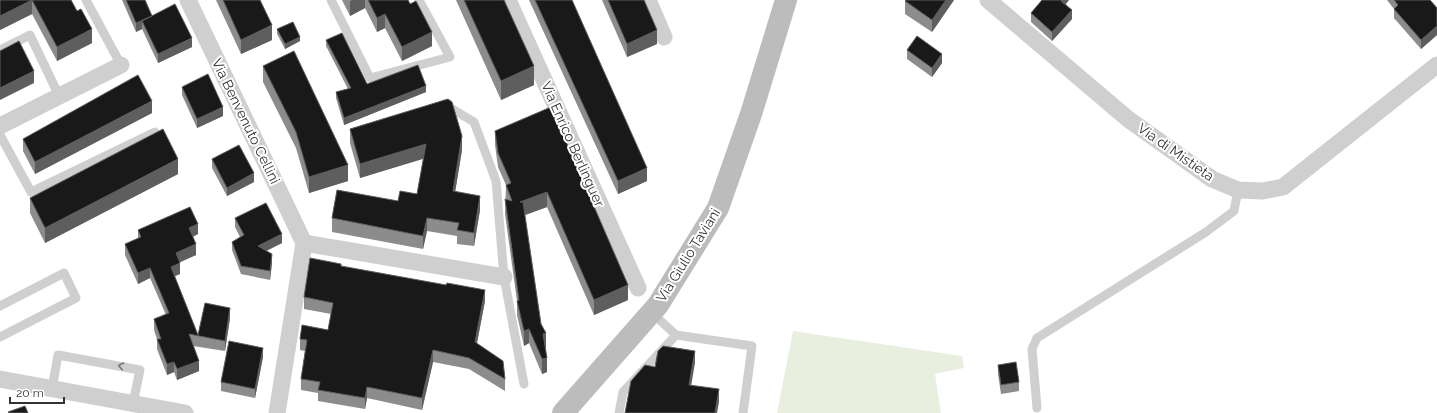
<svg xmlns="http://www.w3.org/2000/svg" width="1437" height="413" font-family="Raleway,sans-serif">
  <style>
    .green { fill: #e8efdf }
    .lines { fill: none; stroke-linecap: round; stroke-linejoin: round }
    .service { stroke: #cfcfcf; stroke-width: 9 }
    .minor { stroke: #cfcfcf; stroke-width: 17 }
    .secondary { stroke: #bcbcbc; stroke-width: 22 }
    .wall { fill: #8c8c8c }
    .shaded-wall { fill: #5e5e5e }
    .building { fill: #191919; stroke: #5e5e5e }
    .oneway { stroke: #797979 }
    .labels { text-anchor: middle; stroke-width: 4; stroke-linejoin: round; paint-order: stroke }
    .street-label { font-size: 14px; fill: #323232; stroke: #fff }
  </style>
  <rect width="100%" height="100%" fill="#fff"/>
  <path class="green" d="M793,331L962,356L964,368L935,374L941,413H777Z"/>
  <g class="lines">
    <path class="service" d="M86,0L121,65
      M331,0L370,78L450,57L419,0
      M0,50L30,35L59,96
      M444,104L474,122L496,181L504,277L524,384
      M0,135L31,192L155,132
      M0,306L64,273L76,298L0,337
      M651,312L676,335
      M52,389L58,355L140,370L133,403
      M1037,408L1032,349L1037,338L1206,232L1234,211L1238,190
      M619,413L623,392L676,335L752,346L743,413"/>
    <path class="minor" d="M188,0L304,243L277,413
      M508,0L638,288
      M648,0L664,37
      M988,0L1128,119L1212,179L1238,190L1263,191L1283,187L1437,65
      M0,126L121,65
      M304,243L504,277
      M0,379L185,413"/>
    <path class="secondary" d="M563,413L658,305L718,208L751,114L786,0"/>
  </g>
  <path class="wall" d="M0,0H71L92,43L57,61L32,14L0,30Z
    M122,0H145L152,16L192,47L158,63L142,29L136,32Z
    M216,0H260L272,40L241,54Z
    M342,0H408L432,46L402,61L385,28L377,32L365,8L350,16Z
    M456,0H504L534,85L501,100Z
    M529,0H572L647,181L618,194Z
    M602,0H644L657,44L627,57Z
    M906,0H954L932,32L905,14V1Z
    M1069,0L1066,4L1072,19L1052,41L1031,22V13Z
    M1387,0H1430L1437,8V35L1421,49L1394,18V9Z
    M277,29L300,41L285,49L277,34Z
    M326,40L367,84L426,92L344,125L336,98V92L348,89L326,46Z
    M907,50L942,63L932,77L907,59Z
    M263,66L348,181L309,193L296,148L263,82Z
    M182,87L223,116L197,128L182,95Z
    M551,107L628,300L594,315L547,207L524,215L541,324L546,347L545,348L547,372L542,374L529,343L524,346L517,315V301L505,214L506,185L498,167L495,145V131Z
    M152,113L35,174L23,151V139Z
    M350,129L462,150L455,192L480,210L474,246L457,244V236L427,231L423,249L332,232V218L398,201L417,194L424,158L360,178L350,143Z
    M212,159L254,182L227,196L212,168Z
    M178,174L45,243L30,213V198Z
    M235,218L282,243L266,251L272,263L270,280L241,274L232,250V242L240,237L235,227Z
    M138,230L198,234L193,237L196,255L180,262V274L174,276L198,335L230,318L225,351L193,346L199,371L177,380L174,372L167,375L157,349V339L154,330V319L166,315L150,278L138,284L125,255V244L138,238Z
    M341,266L485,301L477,343L505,379V391L469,369L433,362L422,410L367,398L365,409L318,401V393L301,390V379L305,351L300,350V339L328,330L331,314L304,309V297Z
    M263,357L255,398L221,391V382Z
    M998,365L1019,382V391L1001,394L998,374Z"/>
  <path class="shaded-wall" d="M32,0V14L0,30V16Z
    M353,0H365V8L350,16V1Z
    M946,0H954L932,32V20Z
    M1062,0H1069L1061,9V1Z
    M1072,10V19L1052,41V32Z
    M385,14V28L377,32V18Z
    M152,16L142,21V29L136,32V23Z
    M272,25V40L241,54V40Z
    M1437,26V35L1421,49V40Z
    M92,29V43L57,61V47Z
    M657,30V44L627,57V44Z
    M432,32V46L402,61V47Z
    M300,37V41L285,49V44Z
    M192,38V47L158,63V54Z
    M942,54V63L932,77V68Z
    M534,66V85L501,100V81Z
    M34,71V83L0,100V88Z
    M426,86V92L344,125V118Z
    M152,101V113L35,174V162Z
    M223,107V116L197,128V119Z
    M462,136V150L453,205V191Z
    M426,144V158L360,178V164Z
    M178,159V174L45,243V228Z
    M348,165V181L309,193V177Z
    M647,168V181L618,194V181Z
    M254,173V182L227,196V188Z
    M547,192V207L520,217V202Z
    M480,196V210L474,246V233Z
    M427,218V231L423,249V236Z
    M198,224V234L189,238V228Z
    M282,234V243L258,255V246Z
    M196,244V255L176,264V253Z
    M272,254V263L270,280V271Z
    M180,263V274L171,278V267Z
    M150,268V278L138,284V273Z
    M628,285V300L594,315V300Z
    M485,290V301L475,353V342Z
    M230,308V318L225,351V341Z
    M529,329V343L524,346V331Z
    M546,333V347L543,349V334Z
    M263,348V357L255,398V389Z
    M433,350V362L422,410V398Z
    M695,351V363L689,398V385Z
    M547,358V372L542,374V359Z
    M199,361V371L177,380V369Z
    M174,362V372L167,375V364Z
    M367,387V398L365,409V398Z
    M719,389V402L717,413H715Z"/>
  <path class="building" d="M0,0H71L77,11L81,9L92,29L57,47L32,0L0,16Z
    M126,0H145L152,16L136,23Z
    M223,0H260L272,25L241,40Z
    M368,0H408L410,4L416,1L432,32L402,47L385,14L377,18Z
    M464,0H504L534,66L501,81Z
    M535,0H572L647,168L618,181Z
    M608,0H644L657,30L627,44Z
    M906,0H946L932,20L905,1Z
    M1042,0H1062L1061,1L1072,10L1052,32L1031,13Z
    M1394,0H1430L1437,8V26L1421,40L1394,9L1398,5Z
    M175,4L192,38L158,54L142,21Z
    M293,22L300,37L285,44L277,29Z
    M342,33L367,84L418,65L426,86L344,118L336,92L351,88L326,40Z
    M917,36L942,54L932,68L907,50Z
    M19,41L34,71L0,88V51Z
    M294,51L348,165L309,177L296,132L263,66Z
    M208,74L223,107L197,119L182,87Z
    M138,75L152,101L35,162L23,139Z
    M448,99L452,102L462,136L453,191L480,196L474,233L457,230L459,223L427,218L423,236L332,218L337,190L398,201L400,191L417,194L426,144L360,164L350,129Z
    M551,107L628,285L594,300L547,192L520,202H523L541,324L546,333L543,334L547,358L542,359L529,329L524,331L517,301L519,300L505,199L512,201L506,185L511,183L498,153L495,131Z
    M163,129L178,159L45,228L30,198Z
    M239,145L254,173L227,188L212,159Z
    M266,203L282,234L258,246L272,254L270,271L241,266L232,242L244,235L235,218Z
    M190,207L198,224L189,228L196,244L176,253L180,263L171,267L198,335L205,303L230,308L225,341L189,334L199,361L177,369L174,362L167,364L157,339H161L154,319L169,313L150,268L138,273L125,244L141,237L138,230Z
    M310,258L341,264V266L446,285L447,283L485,290L475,342L503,361L505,379L469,358L433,350L422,398L367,387L365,398L318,390L320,382L301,379L307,340L300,339L302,325L328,330L333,303L304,297Z
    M229,341L263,348L255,389L221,382Z
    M663,346L695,351L689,385L719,389L715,413H625L631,381L645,365L655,367L658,351Z
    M1016,362L1019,382L1001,385L998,365Z
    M25,406L28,413H9L8,412Z"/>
  <defs><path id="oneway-chevron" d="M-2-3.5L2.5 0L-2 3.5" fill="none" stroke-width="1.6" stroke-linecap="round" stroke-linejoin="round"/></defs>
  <use class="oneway" href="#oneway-chevron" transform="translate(121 366) rotate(-169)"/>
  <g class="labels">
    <g class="street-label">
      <text transform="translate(246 121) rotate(64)" y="5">Via Benvenuto Cellini</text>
      <text transform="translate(573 144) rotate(66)" y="5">Via Enrico Berlinguer</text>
      <text transform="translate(1176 152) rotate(35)" y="5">Via di Mistieta</text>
      <text transform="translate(688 255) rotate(-58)" y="5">Via Giulio Taviani</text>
    </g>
  </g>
  <path d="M10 397v6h54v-6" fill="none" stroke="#323232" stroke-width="2"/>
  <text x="16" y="397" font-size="12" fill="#323232" stroke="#ffffff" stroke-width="3" paint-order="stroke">20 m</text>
</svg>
